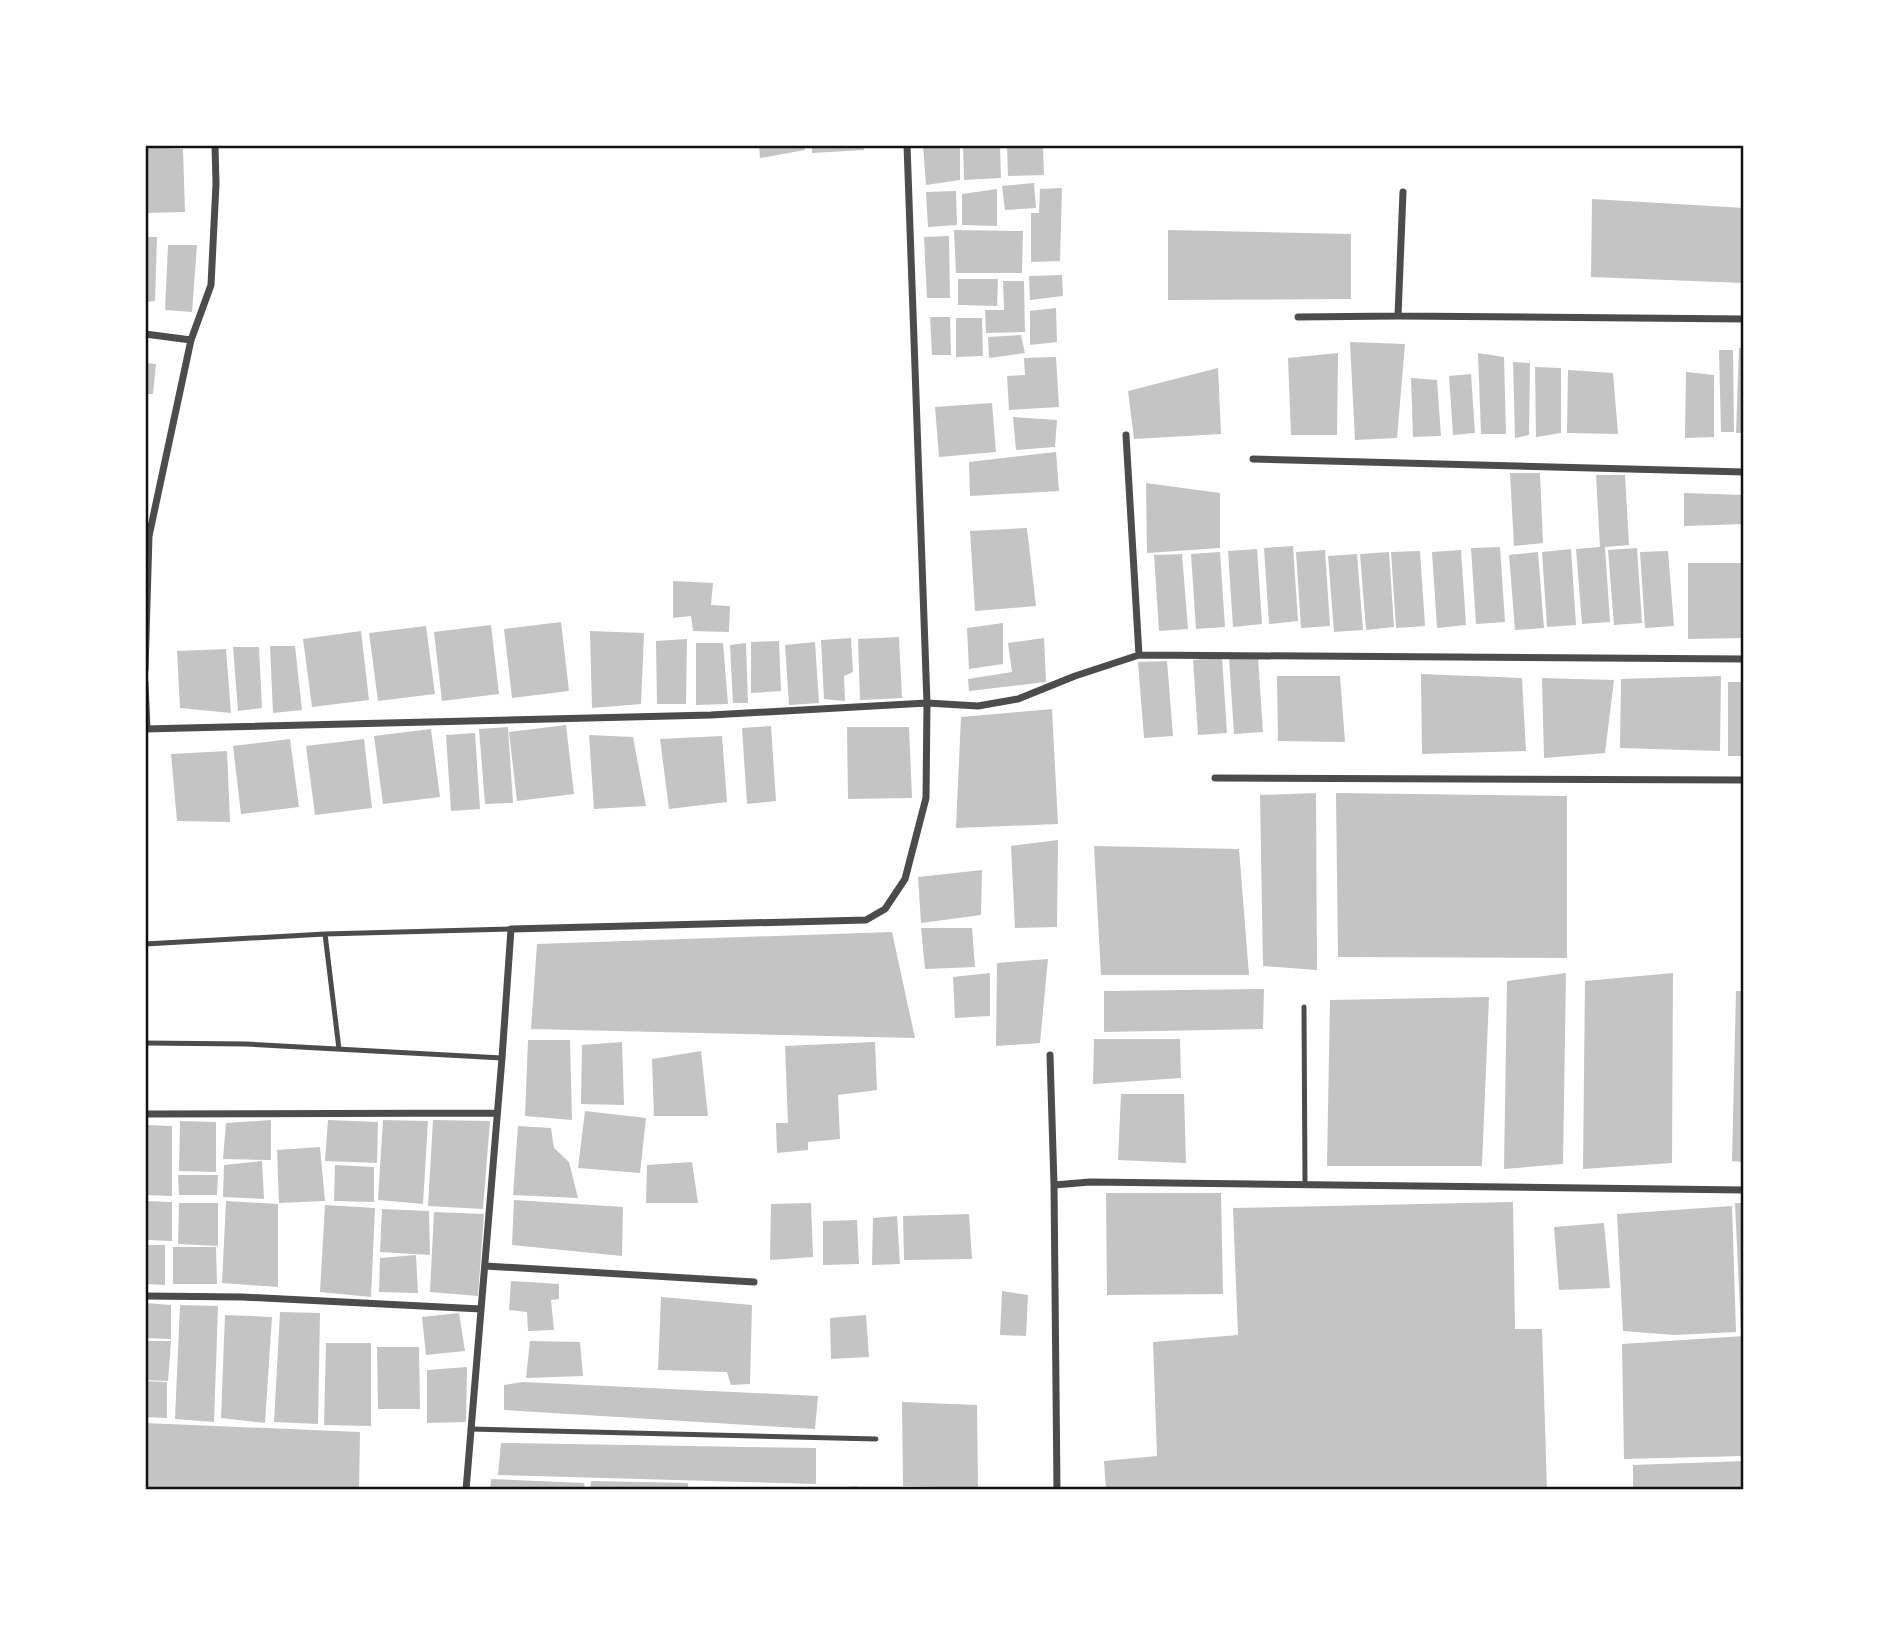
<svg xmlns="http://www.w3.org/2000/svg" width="1889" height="1635" font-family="Manrope,sans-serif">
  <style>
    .building { fill: #c4c4c4 }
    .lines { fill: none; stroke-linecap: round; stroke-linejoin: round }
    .service { stroke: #4c4c4c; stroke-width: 5 }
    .minor { stroke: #4c4c4c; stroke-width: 7 }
    .neatline { fill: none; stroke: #111; stroke-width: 2.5 }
  </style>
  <rect width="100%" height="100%" fill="#fff"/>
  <path class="building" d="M759,145H805V150L760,158Z
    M812,145H864V150L812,153Z
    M923,145H960V180L926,185Z
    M963,145H1000L1001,178L964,180Z
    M1007,145H1043L1044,175L1008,176Z
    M145,147L183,149L185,212L145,213Z
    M1034,183L1036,208L1005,210L1002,186Z
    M1062,188L1060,261L1031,262V213H1039L1040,189Z
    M997,189V226L962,225V194Z
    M956,191L957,225L928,227L926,192Z
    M1592,199L1744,208V283L1591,277Z
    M954,230L1023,231L1022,273H956Z
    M1168,230L1351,234V299L1168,300Z
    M949,236L950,298H927L924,237Z
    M145,237H157L155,301L145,302Z
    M168,245H197L192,312L165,310Z
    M1062,275L1063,296L1030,300L1029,276Z
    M958,279H998L997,306L958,305Z
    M1003,281H1024L1025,332L986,333L985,310H1004Z
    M1056,308L1057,342L1030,345V311Z
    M930,317H950L951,355H932Z
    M956,318H982L983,356L956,357Z
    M1021,335L1025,353L989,358L988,337Z
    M1350,342L1405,344L1397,438L1355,440Z
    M1739,348H1744V433H1736Z
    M1719,350H1733L1734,432H1721Z
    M1338,353L1337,435H1291L1288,358Z
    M1478,353L1504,357L1506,434H1481Z
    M1056,357L1059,407L1009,410L1007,376L1025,375L1024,358Z
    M1513,362L1530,363L1529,435L1515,438Z
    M145,363L156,364L153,394H145Z
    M1535,367L1561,368V433L1536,437Z
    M1218,368L1221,434L1134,439L1128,391Z
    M1568,370L1613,373L1618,434L1567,433Z
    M1686,372L1714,375V437L1685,438Z
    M1471,374L1475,433L1453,435L1449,376Z
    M1411,378L1437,380L1441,436L1413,437Z
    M992,403L996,452L939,457L935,407Z
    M1013,417L1057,420L1055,447L1016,450Z
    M1056,452L1059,491L970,496L969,462Z
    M1510,473H1540L1543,543L1514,546Z
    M1596,475H1625L1629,545L1605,547L1610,622L1582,624L1576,549L1600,547Z
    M1146,483L1220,493V548L1147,553Z
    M1684,493L1744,495V524L1684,526Z
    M1027,528L1036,606L975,611L970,531Z
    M1293,546L1298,621L1269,624L1264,548Z
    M1500,547L1505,622L1476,624L1471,548Z
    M1637,548L1642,623L1614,625L1608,550Z
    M1257,549L1262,624L1233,627L1228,551Z
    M1571,549L1576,625L1547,627L1542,552Z
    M1325,550L1330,626L1301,628L1296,552Z
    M1461,550L1466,625L1437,628L1432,552Z
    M1420,551L1425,626L1396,628L1391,552Z
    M1668,551L1674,626L1645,628L1640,552Z
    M1220,552L1225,627L1196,629L1191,554Z
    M1389,552L1394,627L1366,630L1360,554Z
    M1538,552L1544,628L1515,630L1509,555Z
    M1182,554L1188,629L1159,631L1154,555Z
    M1357,554L1363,630L1334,632L1328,556Z
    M1688,563H1744V638L1688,639Z
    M673,581L713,583L711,605L730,606L729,632L693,631L691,616L673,618Z
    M561,622L569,691L512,698L504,629Z
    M1003,623V664L969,669L967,628Z
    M491,625L499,694L442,701L434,632Z
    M426,626L435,694L378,701L369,633Z
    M361,631L369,700L312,707L303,639Z
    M590,631L644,633L641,704L592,708Z
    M899,637L902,698L860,700L858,639Z
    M851,638L853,672L844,676L845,701L824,699L821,640Z
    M1044,638L1046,682L969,691L968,679L1012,672L1008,643Z
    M687,639L686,704H657L656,641Z
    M779,641L781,691L751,693V642Z
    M815,642L819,703L789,705L785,645Z
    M696,643H723L728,704L696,705Z
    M746,643L748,703H733L730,645Z
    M270,646H295L302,710L273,713Z
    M233,647H259L262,708L238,711Z
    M226,649L231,713L180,708L177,651Z
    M1222,657L1227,733L1198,735L1193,660Z
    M1258,657L1263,732L1234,734L1229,658Z
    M1167,661L1173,736L1144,738L1138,662Z
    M1421,674L1522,678L1526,751L1422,754Z
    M1277,676H1340L1345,742L1278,741Z
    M1721,676L1720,751L1620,748L1621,679Z
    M1542,678L1614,680L1605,753L1544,758Z
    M1728,682H1744V756H1728Z
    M1052,709L1058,824L956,828L961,717Z
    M566,725L574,794L517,801L509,732Z
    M771,726L776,801L747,804L742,728Z
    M508,727L513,803L485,804L479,729Z
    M847,727H909L912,798L848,799Z
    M431,729L440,797L383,804L374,736Z
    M475,733L480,809L451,811L446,735Z
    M589,735L633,737L646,806L594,809Z
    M722,736L727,802L669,809L660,739Z
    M290,739L299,807L241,814L233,746Z
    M364,739L372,808L315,815L306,746Z
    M227,751L230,822L177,821L171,754Z
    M1316,793L1317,970L1263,966L1260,795Z
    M1336,793L1567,796V958L1338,957Z
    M1058,840L1057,927L1015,928L1011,846Z
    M1094,846L1239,849L1249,975H1101Z
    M982,870L981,915L921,923L918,877Z
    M921,928H972L975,967L925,969Z
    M892,932L915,1038L531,1029L537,944Z
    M1048,959L1040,1043L996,1046L997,963Z
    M990,973V1016L955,1018L953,977Z
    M1566,973L1563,1164L1504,1169L1507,981Z
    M1673,973L1672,1163L1583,1169L1585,981Z
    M1264,989L1263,1029L1104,1032V991Z
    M1736,991H1744V1162L1732,1161Z
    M1489,997L1482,1166H1327L1330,1000Z
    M1094,1039H1180L1181,1078L1093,1084Z
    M528,1040H570L572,1120L525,1116Z
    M622,1042L624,1105L581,1104L582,1045Z
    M875,1042L877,1090L838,1095L840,1139L808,1142V1150L777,1153L776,1123H788L785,1046Z
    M701,1051L708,1116H654L652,1059Z
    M1121,1094H1184L1186,1163L1118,1160Z
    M585,1111L646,1118L640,1173L578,1168Z
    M271,1120V1160L223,1159L226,1123Z
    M328,1120L378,1122L377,1163L325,1161Z
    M383,1120L428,1121L423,1204L378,1200Z
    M433,1120L490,1121L483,1209L428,1206Z
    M180,1121L216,1122V1172L179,1171Z
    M145,1125L172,1126V1196L145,1195Z
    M518,1126L551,1128L554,1148L569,1162L578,1198L513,1195Z
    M320,1147L325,1201L279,1203L277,1150Z
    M262,1161L264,1199L223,1197L224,1165Z
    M692,1162L698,1203H646L647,1165Z
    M335,1165L374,1167V1202L334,1201Z
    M178,1175H218L217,1195H179Z
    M1106,1193H1221L1223,1294L1107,1295Z
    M514,1200L623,1207L622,1256L512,1245Z
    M145,1201L172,1202V1241L145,1240Z
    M226,1201L278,1204V1287L222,1283Z
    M1513,1202L1515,1329H1542L1547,1490H1106L1104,1461L1157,1456L1153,1342L1238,1335L1233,1208Z
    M179,1203H218V1246L178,1244Z
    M811,1203L813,1257L770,1260L771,1204Z
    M1735,1203H1744V1332H1741Z
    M325,1205L375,1208L371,1297L320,1292Z
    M1732,1206L1736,1332L1674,1335L1623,1331L1617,1214Z
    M382,1209L429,1211L430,1255L380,1252Z
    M434,1212L484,1214L478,1296L430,1292Z
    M969,1214L972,1259L904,1260L903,1216Z
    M897,1216L900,1264L872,1265L873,1218Z
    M857,1220L859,1264L823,1265V1221Z
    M1604,1223L1610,1288L1559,1290L1554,1227Z
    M145,1245H165V1285L145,1284Z
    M173,1247H216L217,1284H173Z
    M416,1255L418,1293L379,1292L380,1258Z
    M511,1281L559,1284V1299L551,1300L554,1330L528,1331L527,1312L509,1310Z
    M1002,1291L1028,1295L1026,1336L1000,1335Z
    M661,1297L752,1305L750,1384L731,1385L727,1372L658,1370Z
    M145,1303L171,1305V1339L145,1338Z
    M180,1305L218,1306L214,1422L175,1419Z
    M280,1312L320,1313L318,1424L274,1422Z
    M459,1313L465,1351L426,1355L422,1317Z
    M225,1315L272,1317L265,1423L221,1418Z
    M866,1315L869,1357L831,1359L830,1318Z
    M1744,1336V1456L1624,1459L1622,1344Z
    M145,1341H171L168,1381L145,1380Z
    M530,1341L580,1342L583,1376L526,1378Z
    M326,1343H371V1426L324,1425Z
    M377,1347H419L420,1409H378Z
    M467,1367L466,1422L427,1423V1370Z
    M145,1381L167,1382V1418L145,1417Z
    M523,1382L818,1396L815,1429L504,1410V1385Z
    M902,1402L977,1405L978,1488L903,1486Z
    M145,1423L360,1432L359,1490H145Z
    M501,1443L816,1448V1484L498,1475Z
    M1744,1461V1490H1633V1465Z
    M491,1479L584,1483L585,1490H490Z
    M591,1481L688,1483V1490H590Z
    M857,1486V1490H835V1488Z"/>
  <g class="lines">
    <path class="service" d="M325,934L511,929
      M145,944L325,934L339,1049
      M1304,1007L1305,1185
      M145,1043L246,1044L502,1058
      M470,1429L876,1439"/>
    <path class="minor" d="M1398,316L1403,192
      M1298,317L1398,316L1744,319
      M145,334L191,340
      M1126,435L1139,655
      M1253,459L1744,472
      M145,670L149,536L191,340L211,285L216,184L215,145
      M145,683L147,729
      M145,729L711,715L927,703L978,706L1018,699L1075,676L1139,655L1744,659
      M1215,778L1744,780
      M1050,1055L1054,1185L1057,1490
      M145,1114L497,1113
      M1054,1185L1090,1182L1744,1190
      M485,1266L754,1282
      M145,1296L242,1297L481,1309
      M466,1490L502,1058L511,929L866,920L885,909L905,879L926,798L927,703L907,145"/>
  </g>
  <rect width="1889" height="1635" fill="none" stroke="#ffffff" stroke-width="294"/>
  <rect x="147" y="147" width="1595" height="1341" class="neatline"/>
</svg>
